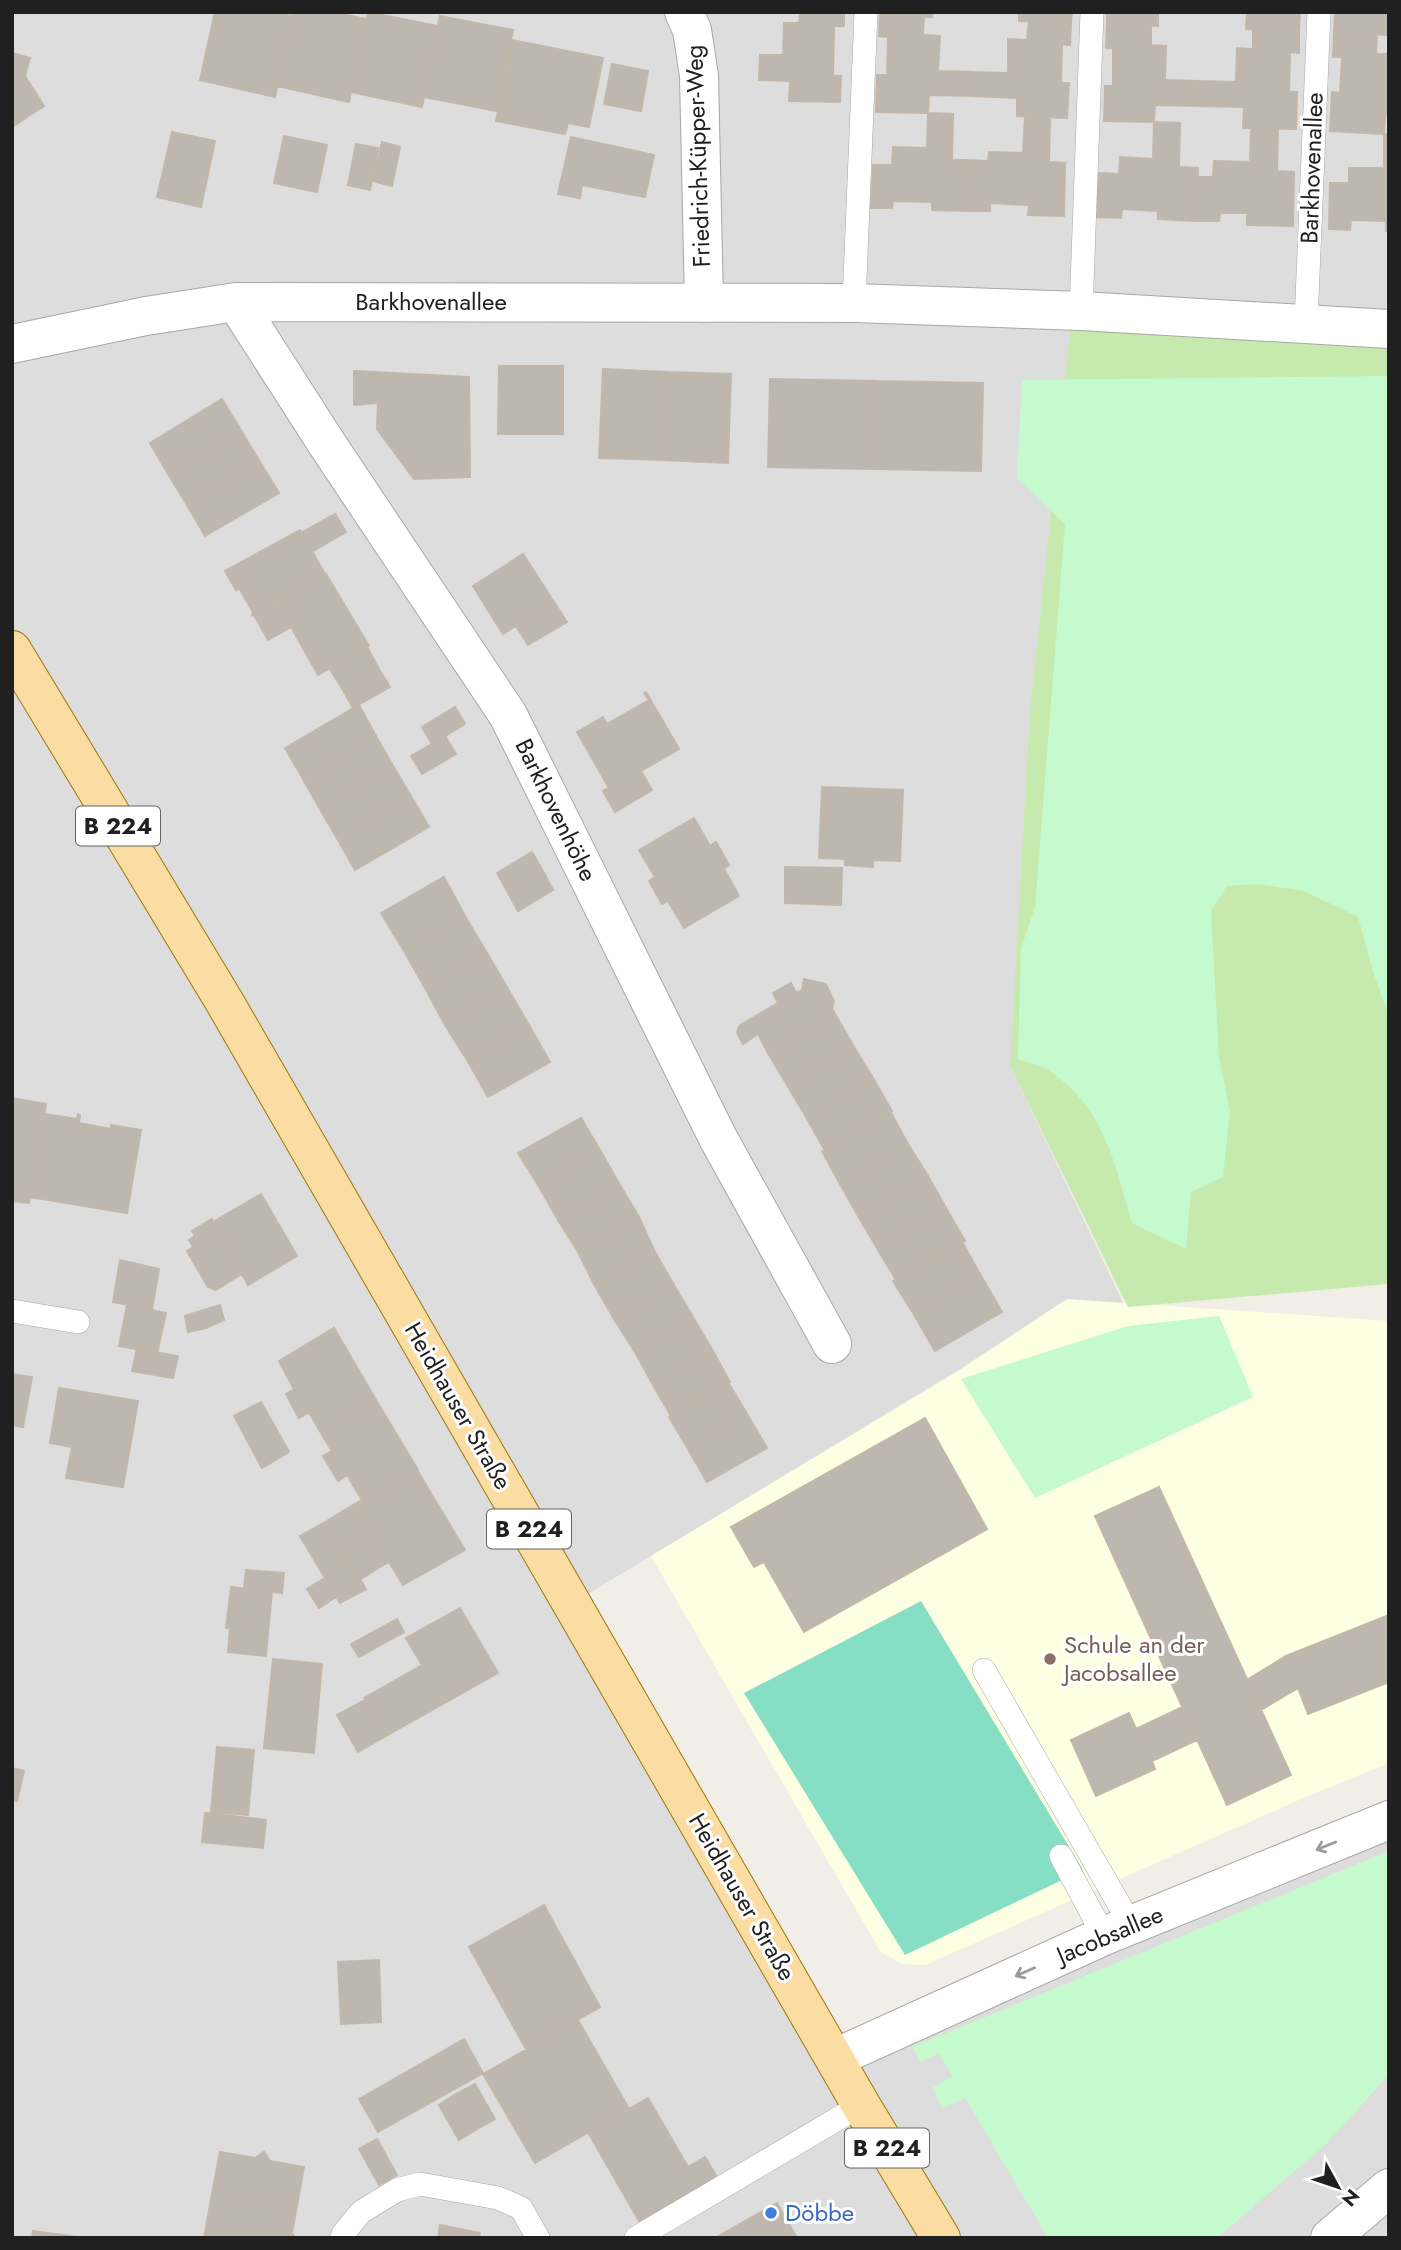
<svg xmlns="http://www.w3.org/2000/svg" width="1401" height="2250" font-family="Jost,sans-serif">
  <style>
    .residential { fill: #dedddd }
    .education { fill: #fcffe2 }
    .grass { fill: #c6eaae }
    .park { fill: #c5f9ce }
    .pitch { fill: #86dec4 }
    .building { fill: #bdb7b0; stroke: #c2b7a9; stroke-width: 2 }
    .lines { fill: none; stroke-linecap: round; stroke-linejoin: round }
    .service-casing { stroke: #a7a7a7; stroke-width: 24 }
    .minor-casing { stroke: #a7a7a7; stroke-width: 40 }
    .primary-casing { stroke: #9b7602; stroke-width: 40 }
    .service { stroke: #fff; stroke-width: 23 }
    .minor { stroke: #fff; stroke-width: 38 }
    .primary { stroke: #fbdca2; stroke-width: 38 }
    .oneway { stroke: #9b9b9b }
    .education-dot { fill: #8d6e63; stroke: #fff; stroke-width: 2.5 }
    .shop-dot { fill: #3f7fe0; stroke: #fff; stroke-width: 2.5 }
    .labels { text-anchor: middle; stroke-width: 6; stroke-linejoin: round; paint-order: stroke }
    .shield { fill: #fff; stroke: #636363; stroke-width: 2 }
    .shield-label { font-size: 23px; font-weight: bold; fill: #202020 }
    .street-label { font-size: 24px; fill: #202020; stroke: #fff }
    .education-label { font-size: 24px; fill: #785e54; stroke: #fff; text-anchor: start }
    .shop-label { font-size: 24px; fill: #366cbe; stroke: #fff; text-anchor: start }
  </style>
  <rect width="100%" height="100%" fill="#f1eee7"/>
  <path class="residential" d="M12,12H1389V330L1010,1066L1128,1313L956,1372L578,1600L837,2051L1389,1813V2238H12Z"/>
  <path class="education" d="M1067,1299L1389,1321V1763L1308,1796L925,1965L901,1964L880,1951L651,1556L956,1372Z"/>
  <path class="grass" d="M1072,313L1389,330V1284L1128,1307L1010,1066L1030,713Z"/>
  <path class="park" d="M1389,376V1015L1374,975L1358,917L1304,891L1258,884L1227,886L1211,910L1219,1058L1230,1111L1223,1177L1191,1192L1186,1249L1132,1223C1114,1162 1105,1108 1048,1070C1039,1065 1027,1062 1018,1059L1021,948L1035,907L1065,524L1017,478L1022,380Z
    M1219,1316L1253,1397L1035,1498L961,1379L1128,1326Z
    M1389,1851V2074L1386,2078L1325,2145L1217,2238H1048L965,2098L943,2108L932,2088L952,2076L939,2054L921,2062L912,2047Z"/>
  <path class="pitch" d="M921,1601L1083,1870L905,1955L744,1693Z"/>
  <path class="building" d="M215,12H275L292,16L275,97L200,80Z
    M293,12H333L366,19L349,102L277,86Z
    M368,12L438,26L422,107L351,92Z
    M800,12H844V26H834L833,76H841L840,102L789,101L790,81L759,80L760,55H783L784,23H799Z
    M880,12H933L932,17L880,15Z
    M1019,12H1072L1071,23L1019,21Z
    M1107,12H1158V26L1107,25Z
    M1247,12H1300L1299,30L1246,29Z
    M1335,12H1389L1386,35L1334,32Z
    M880,15L924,16L923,35L940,36L938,71L973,72L972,96L929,95L928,113L876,112L877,75H887L888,37L879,36Z
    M440,16L513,30L497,111L424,97Z
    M1029,21L1071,23L1070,45L1062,44L1061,83H1069L1067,118L1017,116V98L972,96L973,72L1008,73V39L1027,40Z
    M1107,25L1151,26V45L1166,46L1165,80L1199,81V106L1155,105L1154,122L1104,121L1105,86H1113V48H1106Z
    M1253,29L1299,30V53L1290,52L1289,92H1297L1296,129L1243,128L1244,107L1199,106V81L1236,82L1237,48L1253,49Z
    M1334,32L1377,34L1376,54H1389V115H1385L1384,134L1330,131L1332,92L1340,93L1342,57H1333Z
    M512,40L603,58L589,127L568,123L565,134L496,121Z
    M12,53L30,58L25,76L44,106L12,127Z
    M612,64L648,71L641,111L604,104Z
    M928,113L953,114L952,160H968L967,211L932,210V202L893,201L892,208H871L873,165H892L893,147L927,148Z
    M1025,116L1050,117L1049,162L1065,163L1064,216L1028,215L1029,205L990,203V211H967L968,160L988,161L989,152L1023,153Z
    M1154,122L1180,123L1179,167L1198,168L1196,221L1158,219V211L1122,209L1121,218L1097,217L1099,173L1119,174L1120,157L1153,159Z
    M1251,128H1278L1277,171L1294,172L1293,226L1247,225V213H1220L1219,221H1196L1198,177H1213L1214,161L1250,162Z
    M172,132L215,141L201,207L157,197Z
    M1384,134H1389V231H1386V221L1351,220L1350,230L1329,229L1330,183H1349V168H1384Z
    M284,136L327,145L317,192L274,183Z
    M571,137L654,155L645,197L582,185L580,198L558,194Z
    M382,142L400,147L392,186L373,181Z
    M356,144L378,148L370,190L348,185Z
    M499,366H563V434H498Z
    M603,369L667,372L664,460L599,458Z
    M354,371L469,377L470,477L414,479L377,429L378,403L354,405Z
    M667,372L731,374L728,463L664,460Z
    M770,379L876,381L875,469L768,467Z
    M876,381L983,383L981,471L875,469Z
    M222,399L242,432L168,474L150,443Z
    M242,432L260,462L187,505L168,474Z
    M260,462L279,493L205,536L187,505Z
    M335,514L346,532L312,552L301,533Z
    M300,530L325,574L252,615L253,612L239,588L236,590L225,571Z
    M523,554L554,602L503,634L473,586Z
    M326,574L369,646L318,675L277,602Z
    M277,602L291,627L268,640L254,615Z
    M554,602L567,622L528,645L516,626Z
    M367,647L379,669L343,690L330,669Z
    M379,669L390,687L353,708L343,690Z
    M646,692L679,749L641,771L652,790L615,812L603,791L609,788L577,732L603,717L607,724L649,700L644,693Z
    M359,705L376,736L303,779L285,748Z
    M455,707L465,724L432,744L422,727Z
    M376,736L393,766L320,809L303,779Z
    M445,736L456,754L422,774L411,756Z
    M393,766L411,796L338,840L320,809Z
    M822,787L903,790L900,861L873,860V867L845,865V859L819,858Z
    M411,796L429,827L355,870L338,840Z
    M694,818L710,846L716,842L729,865L724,869L739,896L684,928L668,901L662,904L649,881L655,877L639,850Z
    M532,852L543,871L507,891L497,873Z
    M785,867L842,868L841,905L785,903Z
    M543,871L553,890L518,911L507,891Z
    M444,877L465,916L404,951L381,913Z
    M465,916L487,953L425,988L404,951Z
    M487,953L508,989L445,1025L425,988Z
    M804,979L826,984L834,1001L832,1009L835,1014L768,1053L758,1034L743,1044L737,1033L739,1026L778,1003L773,993L791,983L796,993L802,990Z
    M508,989L529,1025L467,1060L445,1025Z
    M835,1014L854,1047L787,1085L768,1053Z
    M529,1025L550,1062L488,1097L467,1060Z
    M854,1047L873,1078L806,1117L787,1085Z
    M873,1078L892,1111L824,1149L806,1117Z
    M12,1098L46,1104L29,1203L12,1201Z
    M890,1111L908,1144L840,1184L822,1151Z
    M45,1114L77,1119L78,1114L80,1115L79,1123L111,1129V1125L141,1130L127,1213L30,1197Z
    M581,1118L600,1150L538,1185L518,1153Z
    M908,1144L928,1176L858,1216L840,1184Z
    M600,1150L620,1185L558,1220L538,1185Z
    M928,1176L946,1208L877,1248L858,1216Z
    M620,1185L639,1217L578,1252L558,1220Z
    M261,1194L297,1256L248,1285L213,1222Z
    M946,1208L965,1241L896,1280L877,1248Z
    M639,1217L655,1252L595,1286L578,1252Z
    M212,1219L242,1274L216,1290L208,1287L187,1251L193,1247L189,1240L195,1236L192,1231Z
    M962,1242L980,1274L913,1313L893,1281Z
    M655,1252L674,1285L614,1319L595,1286Z
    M120,1260L159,1269L152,1310L113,1302Z
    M980,1274L1002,1312L935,1351L913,1313Z
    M674,1285L693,1317L635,1352L614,1319Z
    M127,1305L166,1313L157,1353L119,1346Z
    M220,1305L224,1320L206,1328L188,1332L185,1316Z
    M693,1317L713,1351L653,1385L635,1352Z
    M334,1328L376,1400L321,1433L309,1412L299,1418L286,1394L294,1389L279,1361Z
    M137,1349L178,1356L173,1378L132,1371Z
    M713,1351L730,1382L671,1416L653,1385Z
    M12,1374L32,1377L23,1427L12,1425Z
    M728,1382L747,1414L688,1449L669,1417Z
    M59,1388L138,1401L123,1487L66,1478L72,1447L50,1443Z
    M376,1400L418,1470L354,1507L353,1505L362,1500L347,1475L338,1481L323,1456L332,1451L321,1433Z
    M261,1402L289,1452L262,1468L234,1416Z
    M747,1414L767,1448L707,1482L688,1449Z
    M925,1418L987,1529L804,1632L764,1562L754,1567L731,1527Z
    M417,1470L465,1550L403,1585L389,1562L380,1567L366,1542L375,1537L356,1505Z
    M1159,1487L1291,1775L1227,1805L1095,1516Z
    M353,1505H356L375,1537L366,1542L380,1567L359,1580L325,1522Z
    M325,1522L366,1589L340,1603L300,1536Z
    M246,1570L284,1573L282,1593L244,1588Z
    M325,1578L336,1597L319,1608L307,1589Z
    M231,1587L272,1592L268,1633L226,1628Z
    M460,1608L498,1673L386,1736L364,1698L422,1665L406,1638Z
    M1389,1615V1682L1308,1714L1298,1688L1261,1710L1247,1680L1286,1656Z
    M397,1619L404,1632L359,1657L351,1644Z
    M230,1628L268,1633L266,1656L228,1652Z
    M273,1659L322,1664L314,1753L264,1748Z
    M365,1700L386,1736L358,1752L337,1715Z
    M1182,1707L1197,1740L1152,1761L1155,1769L1096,1796L1071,1740L1129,1713L1136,1729Z
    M217,1747L254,1750L248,1815L211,1812Z
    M12,1768L24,1771L17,1801L12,1800Z
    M205,1813L266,1820L263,1848L202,1842Z
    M544,1905L600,2007L526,2049L469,1947Z
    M379,1960L381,2022L341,2024L338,1962Z
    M578,2020L629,2109L535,2163L483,2074Z
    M464,2039L483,2073L378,2132L359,2099Z
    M475,2084L495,2119L477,2129L456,2094Z
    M456,2094L477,2129L459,2140L439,2105Z
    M648,2098L688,2167L705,2157L717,2177L639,2221L588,2132Z
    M377,2139L397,2175L379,2185L359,2149Z
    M220,2152L255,2158L264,2152L270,2161L304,2167L296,2211L212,2194Z
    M212,2194L296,2211L292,2233L295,2238H204Z
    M777,2203L797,2238H715Z
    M440,2225L480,2233L479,2238H438Z
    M33,2231L77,2237L32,2238Z"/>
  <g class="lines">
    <g class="service-casing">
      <path id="service" d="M854,303L866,12
        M1081,311L1092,12
        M1306,323L1319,12
        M12,1311L78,1322
        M984,1670L1131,1925
        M1061,1856L1104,1936
        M342,2238L343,2234L361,2212L397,2190L420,2184L498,2198L521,2208L538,2238
        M636,2238L861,2105"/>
    </g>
    <g class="minor-casing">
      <path id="minor" d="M684,12L692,30L699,76L704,303
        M236,302L327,444L508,715L718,1138L832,1344
        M12,344L146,316L236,302L854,303L1081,311L1389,329
        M835,2058L1104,1936L1389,1820
        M1330,2238L1389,2188"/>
    </g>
    <g class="primary-casing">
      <path id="primary" d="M12,650L224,1001L861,2105L941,2238"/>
    </g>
    <use href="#service" class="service"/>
    <use href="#minor" class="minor"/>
    <use href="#primary" class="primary"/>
  </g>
  <defs><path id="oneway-shaft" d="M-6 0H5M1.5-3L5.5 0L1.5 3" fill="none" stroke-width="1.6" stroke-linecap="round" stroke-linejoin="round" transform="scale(1.75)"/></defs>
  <g class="oneway">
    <use href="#oneway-shaft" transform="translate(1326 1846) rotate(158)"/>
    <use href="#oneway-shaft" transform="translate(1025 1972) rotate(156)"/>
  </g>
  <circle class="education-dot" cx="1050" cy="1659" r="7"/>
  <circle class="shop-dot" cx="771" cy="2213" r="7"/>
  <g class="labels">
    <g class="shield">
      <rect x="76" y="806.5" width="84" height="39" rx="5"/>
      <rect x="487" y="1509.5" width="84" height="39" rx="5"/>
      <rect x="845" y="2128.5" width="84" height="39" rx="5"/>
    </g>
    <g class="shield-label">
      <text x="118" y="834">B 224</text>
      <text x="529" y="1537">B 224</text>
      <text x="887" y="2156">B 224</text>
    </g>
    <g class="street-label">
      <text transform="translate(698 156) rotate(-92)" y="8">Friedrich-Küpper-Weg</text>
      <text transform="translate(1312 168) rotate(-88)" y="8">Barkhovenallee</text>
      <text x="431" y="310">Barkhovenallee</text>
      <text transform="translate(556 810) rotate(64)" y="8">Barkhovenhöhe</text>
      <text transform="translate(458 1406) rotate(60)" y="8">Heidhauser Straße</text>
      <text transform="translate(742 1897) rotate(60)" y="8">Heidhauser Straße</text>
      <text transform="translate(1110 1935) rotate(-23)" y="8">Jacobsallee</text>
    </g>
    <g class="education-label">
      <text x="1064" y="1653">Schule an der<tspan x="1064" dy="28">Jacobsallee</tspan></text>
    </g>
    <g class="shop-label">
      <text x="785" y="2221">Döbbe</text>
    </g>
  </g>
  <rect width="1401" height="2250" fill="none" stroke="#202020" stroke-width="28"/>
  <g transform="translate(1338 2187) rotate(130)" stroke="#ffffff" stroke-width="5" paint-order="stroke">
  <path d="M0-5L12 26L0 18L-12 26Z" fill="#202020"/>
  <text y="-10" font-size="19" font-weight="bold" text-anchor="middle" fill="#202020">N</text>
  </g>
</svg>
